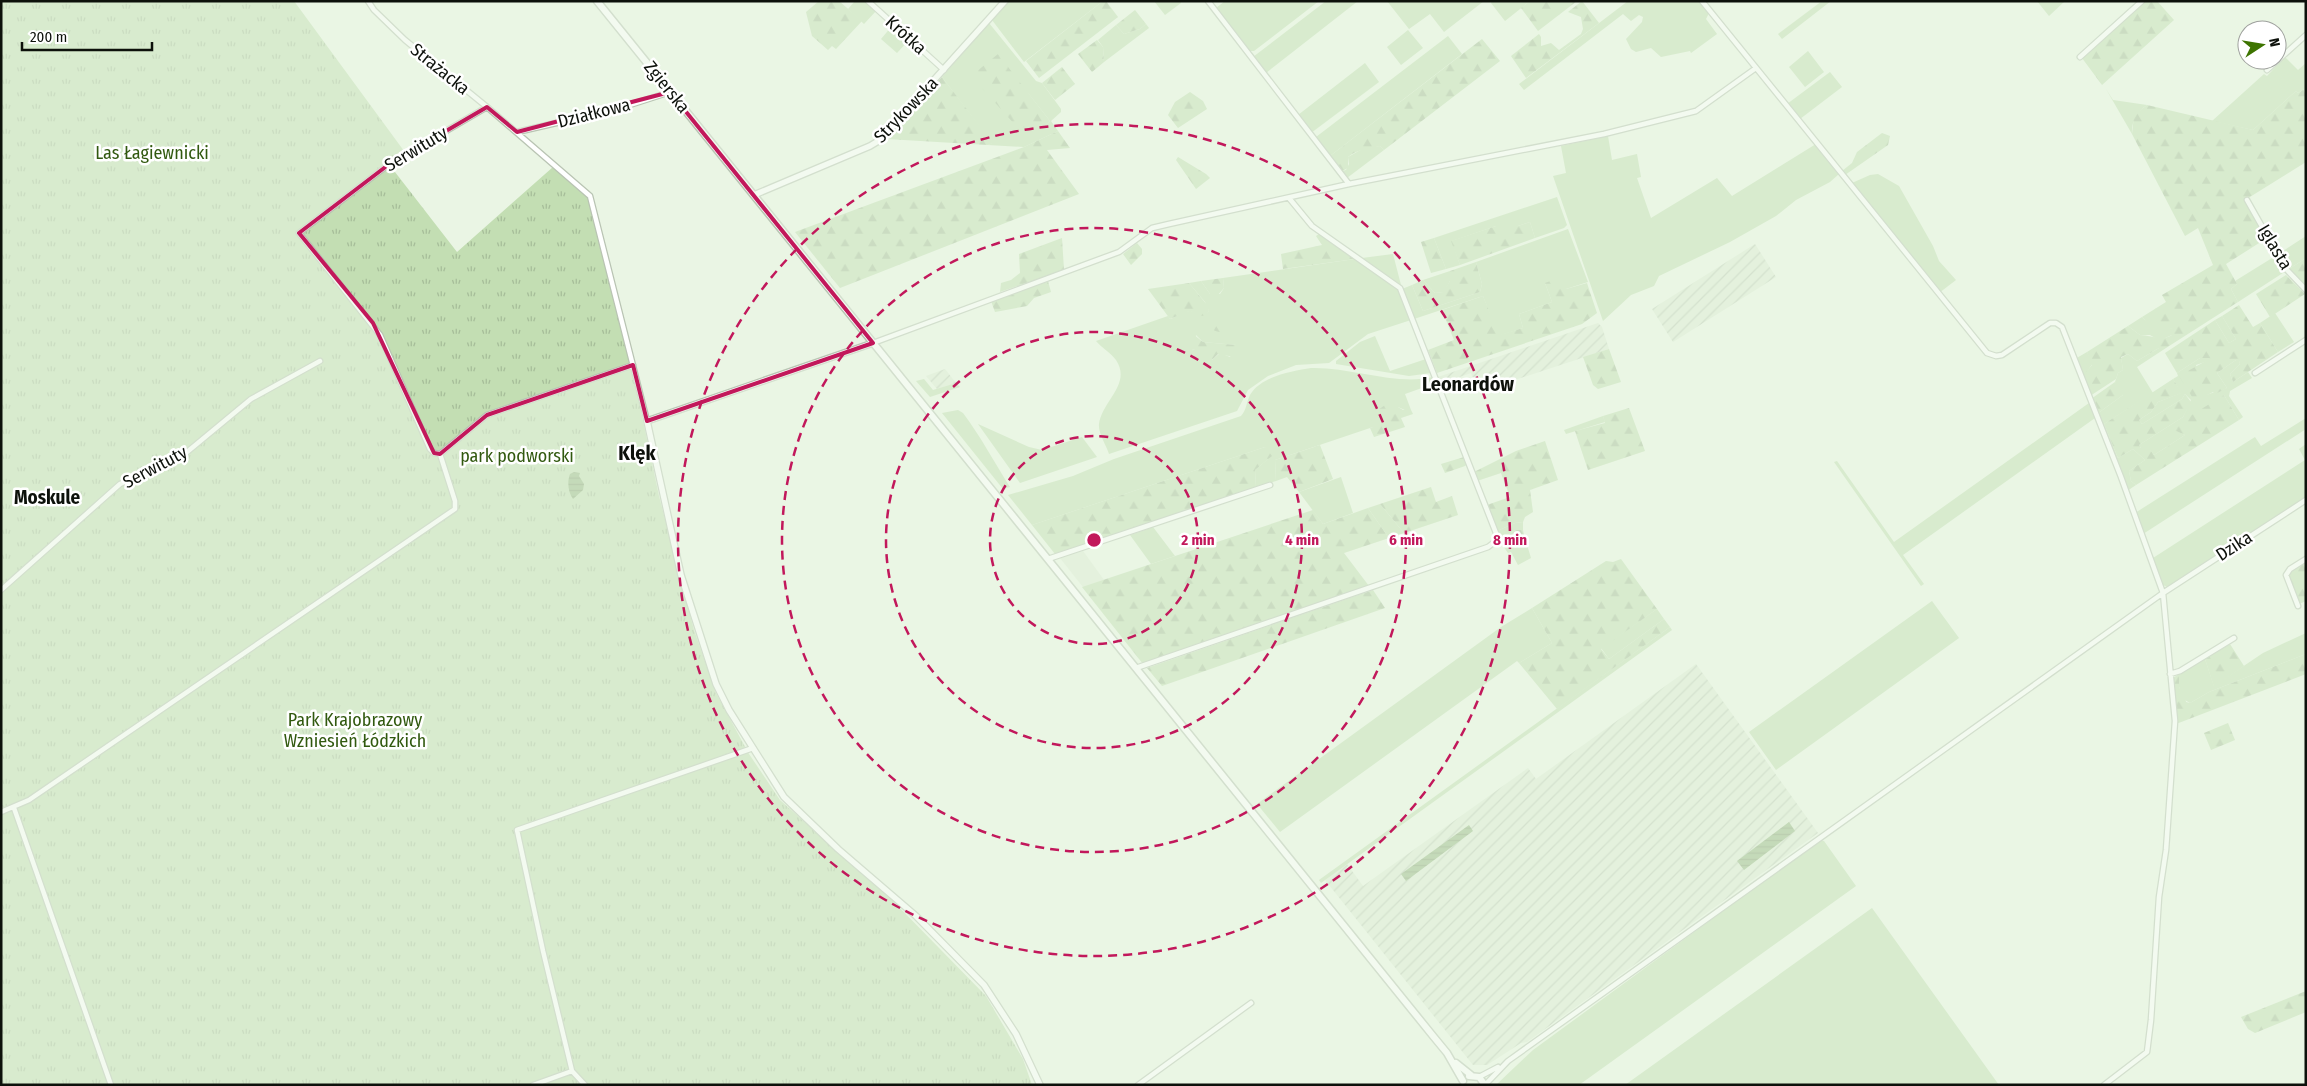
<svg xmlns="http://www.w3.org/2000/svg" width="2307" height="1086" font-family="'Fira Sans Condensed',sans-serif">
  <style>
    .built { fill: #ddecd4 }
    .industrial { fill: url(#industrial-furrows) }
    .grass { fill: #c3deb3; fill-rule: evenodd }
    .forest { fill: url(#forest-firs) }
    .park { fill: url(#park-tufts) }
    .water { fill: url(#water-rules) }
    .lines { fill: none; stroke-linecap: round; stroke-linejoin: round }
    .minor-casing { stroke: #b9c4b3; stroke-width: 7 }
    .tertiary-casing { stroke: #b9c4b3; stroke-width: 8 }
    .secondary-casing { stroke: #b9c4b3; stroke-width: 9 }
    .minor { stroke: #fff; stroke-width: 4.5 }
    .tertiary { stroke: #fff; stroke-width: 5.5 }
    .secondary { stroke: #fff; stroke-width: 6 }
    .marked { fill: none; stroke: #c2185b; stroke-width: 4; stroke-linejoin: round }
    .ring { fill: none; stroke: #c2185b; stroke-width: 2.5; stroke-dasharray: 9 6 }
    .labels { text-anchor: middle; stroke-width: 5; stroke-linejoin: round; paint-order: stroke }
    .street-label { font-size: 18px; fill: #0d110b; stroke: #fff }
    .park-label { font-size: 18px; fill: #31590f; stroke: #fff }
    .neighbourhood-label { font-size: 19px; font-weight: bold; fill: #0d110b; stroke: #fff }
    .quarter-label { font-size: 20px; font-weight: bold; fill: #0d110b; stroke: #fff }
    .centre { fill: #c2185b; stroke: #fff; stroke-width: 2.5 }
    .ring-label { font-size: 15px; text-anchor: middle; font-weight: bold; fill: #c2185b; stroke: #fff; stroke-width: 5; stroke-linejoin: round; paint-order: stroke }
  </style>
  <defs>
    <pattern id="industrial-furrows" width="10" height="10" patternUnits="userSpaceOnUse" patternTransform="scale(1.25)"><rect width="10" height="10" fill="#ddecd4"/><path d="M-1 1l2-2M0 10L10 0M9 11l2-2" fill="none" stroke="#bcc9b5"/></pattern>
    <pattern id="forest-firs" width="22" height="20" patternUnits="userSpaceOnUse" patternTransform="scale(1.25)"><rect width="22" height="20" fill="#c3deb3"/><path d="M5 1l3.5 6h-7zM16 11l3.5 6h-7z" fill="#a6bd99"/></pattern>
    <pattern id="park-tufts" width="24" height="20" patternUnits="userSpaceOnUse" patternTransform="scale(1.25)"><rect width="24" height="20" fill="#c3deb3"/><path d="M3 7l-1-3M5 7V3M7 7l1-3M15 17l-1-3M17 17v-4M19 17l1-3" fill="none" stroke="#a6bd99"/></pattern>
    <pattern id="water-rules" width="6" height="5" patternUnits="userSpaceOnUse" patternTransform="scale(1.25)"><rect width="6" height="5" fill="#98b885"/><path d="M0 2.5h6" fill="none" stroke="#829d72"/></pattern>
  </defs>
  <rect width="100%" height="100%" fill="#eaf5e4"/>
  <path class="built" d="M1083,551L1104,580L1083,587L1060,558Z"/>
  <path class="industrial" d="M1755,244L1776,277L1673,342L1652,309Z
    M1598,323L1602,327L1609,349L1478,392L1471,373L1440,384L1438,377Z
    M945,369L956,383L937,389L926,376Z
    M1696,664L1818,833L1527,1042L1521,1043L1487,1065H1473L1325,880L1347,864L1363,886L1528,768L1536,779Z"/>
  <path class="grass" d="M855,1H865L876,11L864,24L848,9Z
    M1008,1H1103L1024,62L992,20Z
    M1154,1H1180L1181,3L1165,15Z
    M1225,1H1319L1254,51H1249L1216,8Z
    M1326,1H1358L1266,73L1253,57Z
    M1387,1H1484L1444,32L1430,14L1409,29Z
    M1492,1H1530L1505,21L1491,3Z
    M1628,1H1700L1709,13L1706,19L1717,34L1691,53L1690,51L1661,57L1651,48L1636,52L1631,49L1626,39L1642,22L1643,17L1639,15L1631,21L1623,14L1524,90L1519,84Z
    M1822,1H1831L1782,39L1778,34Z
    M2037,1H2065L2049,16Z
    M989,23L1036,81L1042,83L1061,109V112L1051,121L1058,131L1024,147L988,145L992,143L942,77ZM1028,93L1050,121L1042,128Z
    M1146,24L1149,28L1104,62L1103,47L1098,40L1116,25L1124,34L1140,29Z
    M892,26L909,40L897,53L881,39Z
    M1408,30L1423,48L1401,65L1387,47Z
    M1448,36L1462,54L1330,156L1316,137Z
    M1808,51L1824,72L1805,87L1789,67Z
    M2285,57L2298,70L2306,63V88L2298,93L2296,91L2253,130L2212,121L2264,74L2267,76Z
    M1365,63L1379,82L1311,133L1298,115Z
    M1830,72L1842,87L1800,119L1787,104Z
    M2106,89L2113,100L2147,105C2137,112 2131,122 2132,134Z
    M1608,136L1612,160L1637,154L1641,177L1637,178L1651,218L1717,178L1732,196L1816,144L1839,174L1830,182L1796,200L1776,216L1730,242L1659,276L1654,286L1631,295L1603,321L1553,176L1566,173L1561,146Z
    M1380,146L1384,150L1347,178L1342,171L1346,170L1349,164L1348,157L1364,148Z
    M1878,174L1899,186L1933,246L1939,261L1956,280L1939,293L1852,183L1870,175Z
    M1557,197L1567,225L1564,228L1535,238L1530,222L1518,226H1496L1452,241L1460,265L1446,269L1434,238Z
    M1568,229L1588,282L1566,289L1545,283L1552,302L1519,314L1523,328L1498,336L1483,296L1414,319L1402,289L1412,285L1423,311L1480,292L1482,284L1476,262Z
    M2306,236V258L2289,269L2280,253Z
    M1393,254L1401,285L1362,258Z
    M2277,255L2286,271L2238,302L2231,289L2237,284L2235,281Z
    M1355,259L1398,289L1411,320L1368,334L1329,363L1296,365L1268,376L1248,390L1237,411L1109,454C1106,445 1098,433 1099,424C1102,401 1132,384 1116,360C1111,353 1102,348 1096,341L1168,316L1170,319C1177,317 1183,310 1191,311C1196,312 1199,315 1204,315L1209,311L1205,302L1189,283L1201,281L1210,294H1220L1224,288L1223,278ZM1196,335L1203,342L1236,345L1230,357L1220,353L1212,360L1192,350L1195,349Z
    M1450,271V281L1444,292L1435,293L1423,280Z
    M2275,313L2294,342L2278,352L2260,323Z
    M2222,316L2236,339L2229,343L2215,320Z
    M2142,317L2145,320L2173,329L2172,335L2165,338H2155L2150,335H2140L2128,326Z
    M1375,336L1390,371L1426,359L1431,373L1409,376L1336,364V361L1360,342Z
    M2159,348H2166L2137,367L2153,393L2104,424L2118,458L2133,449L2145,460L2129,471L2131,481L2136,485L2127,491L2097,414L2123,395L2115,382L2118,373L2123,370L2121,358L2128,354L2137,361Z
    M2087,352L2093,363L2084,376V382L2075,359Z
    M2210,357L2211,360L2196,365L2206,395L2227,388L2217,373L2236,360H2239L2240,364L2230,374L2233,382L2248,372L2252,378L2230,391L2229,396L2243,417L2239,420L2224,395L2177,431L2185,435L2154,455L2150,450L2141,448L2139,445L2183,417L2191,400L2185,394L2182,399L2142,424L2139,420L2151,412L2158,402L2181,393L2173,379L2178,376L2177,373L2200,358Z
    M1311,368C1352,367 1396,386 1433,377L1434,380L1433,384L1405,394L1411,410L1407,411L1398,407L1373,427L1275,460L1276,481L1256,487L1255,470L1268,459L1265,447L1032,525L1008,495L1073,476L1114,459L1241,416C1247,409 1246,403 1250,395C1261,376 1293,371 1311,368Z
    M924,379L933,390L956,383L960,387L930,397L916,381Z
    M2089,403L2095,418L1903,555L1924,584L1921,586L1834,462L1837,461L1894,542Z
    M958,410L963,413C981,437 994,462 1010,487L1003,489L942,413Z
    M1603,416L1605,422L1566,434L1564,430Z
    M2306,418V429L2143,534L2135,513L2255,437L2261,446Z
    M978,424L1029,447L1042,450L1082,437L1097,457L1020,483Z
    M2306,444V498L2241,540L2232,541L2222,549L2223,551L2167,587L2163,585L2153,558L2305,460L2299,449Z
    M1341,477L1353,513L1323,524L1299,492Z
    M1380,504L1404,533L1389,538L1368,508Z
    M1523,522V530H1515L1500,540L1497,531L1515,523Z
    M1153,527L1175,556L1151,564L1130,535Z
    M1524,535L1531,558L1518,565L1511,552L1508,553L1501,543Z
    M1932,601L1959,638L1776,770L1749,732Z
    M1532,608L1552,643L1519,663L1517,661L1280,832L1257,804L1501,627Z
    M1657,609L1664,619L1609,659L1601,648Z
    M1670,627L1672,630L1321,883L1319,880Z
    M2306,633V654L2209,692L2190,703L2185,700L2178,685L2179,674L2205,659L2214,686L2263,653Z
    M1820,840L1824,841L1856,886L1579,1085H1496L1533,1050Z
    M1872,908L1999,1085H1625Z"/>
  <path class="forest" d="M819,1H839L862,21L836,49L832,46L828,50L812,36L806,12Z
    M1103,1H1106L1118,17L1039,78L1026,61Z
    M1530,1H1577L1538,31L1521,8Z
    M1582,1L1599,23L1526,78L1511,56L1539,34L1541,37V46L1551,43L1559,50L1581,34L1583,29L1581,17L1568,12Z
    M2145,1H2157L2174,20L2102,85L2082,58Z
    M1135,10L1146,24L1140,29L1124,34L1116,25Z
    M1482,39L1500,61L1384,150L1380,146C1368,149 1358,149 1348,157V168L1342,171L1330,156Z
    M1097,40L1103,47L1104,62L1092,72L1078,54Z
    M998,54L1050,121L1042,128L1017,127L971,76Z
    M1062,67L1075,84L1055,100L1042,83Z
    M942,77L993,143L988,145L887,139Z
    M2306,88V162L2245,200L2267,238L2226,264L2237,284L2231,289L2238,302L2166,348H2159L2137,361L2128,354L2121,357L2123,370L2118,373L2116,379L2090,396L2084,382V374L2092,365L2087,352L2128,326L2140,335C2151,335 2160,342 2172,335V329L2150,325L2142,317L2166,302L2162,295L2213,265L2198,228L2185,236L2132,134L2134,115L2147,105L2253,130L2296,91L2298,93Z
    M1190,92L1203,101L1207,109L1178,128L1168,115L1175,102Z
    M1058,131L1070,148L1047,150L1079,194L840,288L795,232L1024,147Z
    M1882,133L1890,136L1888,145L1845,175L1842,171L1852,163L1857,152Z
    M1178,157L1206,174L1210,178L1196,189L1176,160Z
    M1530,222L1535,238L1460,265L1451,241L1496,226H1518Z
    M1319,234L1355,259L1283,269L1281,254L1322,245L1316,236Z
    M1062,238L1064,270L1000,292L1001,283L1011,280L1020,273L1019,254Z
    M1434,238L1446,269L1431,273L1421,242Z
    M1137,243L1142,249V254L1131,265L1123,254Z
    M2306,258V287L2289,269Z
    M1476,262L1482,284L1480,292L1423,311L1412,285L1423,280L1435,293L1443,292L1450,281V271Z
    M2286,275L2305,294L2270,317L2256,294Z
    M1561,277L1566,289L1587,283L1597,313L1582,324L1437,373L1428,350L1454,340L1442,310L1483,296L1499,335L1523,328L1519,314L1552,302L1545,283Z
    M1223,278L1224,288L1217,296L1210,294L1201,281Z
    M1048,281L1051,292L1034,298L1027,306L995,312L991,301Z
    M1189,283L1208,306L1209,311C1202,321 1197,312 1189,311L1170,319L1148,289Z
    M2239,305L2253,327L2260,323L2278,352L2233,382L2230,374L2240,364L2239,361L2236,360L2217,373L2227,388L2215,394L2213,392L2198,400H2194L2179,376L2211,358H2200L2177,373L2165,353L2215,320L2229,343L2236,339L2222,316Z
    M1216,316L1222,319L1225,332C1217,333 1208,330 1209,320Z
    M1193,334L1203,342L1236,345L1241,348V355L1234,357L1218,354L1210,362L1202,364L1192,350L1195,349L1190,337Z
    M1609,349L1621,382L1598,389L1593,385L1583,357Z
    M2173,379L2182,393L2158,402L2151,412L2139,420L2142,424L2182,399L2185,394L2191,402L2183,417L2139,445L2141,448H2149L2154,455L2185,435L2174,430V426L2224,395L2239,420L2136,485L2131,481L2129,471L2145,460L2133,449L2118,458L2104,424Z
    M2115,382L2122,388L2123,395L2097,414L2091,399Z
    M1393,404L1403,410H1411L1413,414L1401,418L1405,427L1374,437L1370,428L1373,427L1371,415L1385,405Z
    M1629,408L1645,451L1588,470L1575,431L1605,423L1603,416Z
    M1545,441L1558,480L1530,490L1533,512L1525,517L1523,522L1515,523L1497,531L1487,505L1510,497L1501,473L1477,481L1474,472L1516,451Z
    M1320,445L1333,479L1299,492L1287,477L1276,481L1275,460Z
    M1265,447L1272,456L1255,470L1256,487L1055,554L1032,525Z
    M1464,457L1467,464L1465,466L1445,473L1441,464Z
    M1431,487L1436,502L1452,496L1458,515L1404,533L1380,504Z
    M1368,508L1389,538L1344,553L1369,586L1143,664L1082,587L1313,510L1323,524Z
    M1515,530H1523L1524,535L1501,543L1500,540Z
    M1621,559L1657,609L1601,649L1609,659L1664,619L1670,627L1557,709L1519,663L1552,643L1532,608L1606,561L1613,562Z
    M2306,561V601L2299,604L2288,579V573Z
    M1373,590L1385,608L1162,686L1147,668Z
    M2230,644L2244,666L2214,687L2205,659Z
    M2306,654V674L2176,724L2173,678L2179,674V688L2184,690L2186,702L2190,703L2209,692Z
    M2228,723L2235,740L2211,750L2204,733Z
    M2306,991V1012L2255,1033L2248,1029L2241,1017Z"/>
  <path class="park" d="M1,1H294L404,151L388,163L457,252L553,167L590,199L631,364L659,496L679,573L694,630L716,693L749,754L780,800L895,903L986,996L1023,1059L1032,1085H1Z"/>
  <path class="water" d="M574,472L580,473L579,476L584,484L583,490L573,499C568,492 567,482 570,474Z
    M1789,822L1795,831L1744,870L1737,861Z
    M1469,825L1473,831L1406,881L1401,874Z"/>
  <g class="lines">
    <g class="minor-casing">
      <path id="minor" d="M368,1L374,10L405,40L487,107L590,196L647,421
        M868,1L944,70
        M1208,1L1349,184
        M1702,1L1987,353L1996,356L2002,355L2050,323H2056L2062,327L2121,477L2163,593L2175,721L2166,850L2159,897L2151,1020L2147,1052L2104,1085
        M2080,57L2142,1
        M2267,70L2306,35
        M517,132L617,109L670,92
        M2247,200L2286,269L2306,290
        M873,343L1119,252L1152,228L1169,224L1349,184L1604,134L1696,111L1756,68
        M2255,373L2306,340
        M440,454L434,453L430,449L380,335L299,233L388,165L487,107
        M1048,559L1270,485
        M1,590L120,484L181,457L251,399L320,361
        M2298,606L2286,575L2290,569L2306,559
        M1136,668L1488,547L1496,541V533L1400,288L1312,226L1289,198
        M2170,674L2180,671L2234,638
        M14,808L111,1085
        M1,812L29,800L455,509V501L440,454L487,415L633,365
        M1479,1077L1498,1067
        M533,1085L572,1071
        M585,1085L572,1071L543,951L517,830L753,748
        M1138,1085L1251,1003
        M1485,1085L1508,1061L1550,1031L2163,593L2306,500"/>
    </g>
    <g class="tertiary-casing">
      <path id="tertiary" d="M754,195L870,146L880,140L1005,1
        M873,343L647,421L681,575L716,684L729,710L784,797L838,849L916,916L984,985L1016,1034L1040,1085"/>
    </g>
    <g class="secondary-casing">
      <path id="secondary" d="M597,1L1433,1036L1447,1053L1463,1081
        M1456,1063L1471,1075
        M1469,1076L1479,1077L1485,1085"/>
    </g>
    <use href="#minor" class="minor"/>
    <use href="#tertiary" class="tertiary"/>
    <use href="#secondary" class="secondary"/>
  </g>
  <path d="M0 0H2307V1086H0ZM670,92L873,343L647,421L633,365L487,415L440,454L434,453L373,323L299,233L388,165L487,107L517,132Z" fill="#eaf5e4" fill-opacity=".55" fill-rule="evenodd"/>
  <path class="marked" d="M670,92L873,343L647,421L633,365L487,415L440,454L434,453L373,323L299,233L388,165L487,107L517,132Z"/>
  <g class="ring">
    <circle cx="1094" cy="540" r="104"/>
    <circle cx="1094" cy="540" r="208"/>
    <circle cx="1094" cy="540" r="312"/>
    <circle cx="1094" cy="540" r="416"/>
  </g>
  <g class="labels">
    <g class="street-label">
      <text transform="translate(906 35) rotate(42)" y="6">Krótka</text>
      <text transform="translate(440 69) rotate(39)" y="6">Strażacka</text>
      <text transform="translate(667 87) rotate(51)" y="6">Zgierska</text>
      <text transform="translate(906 110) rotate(-46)" y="6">Strykowska</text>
      <text transform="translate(594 113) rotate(-14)" y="6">Działkowa</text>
      <text transform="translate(416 149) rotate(-31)" y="6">Serwituty</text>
      <text transform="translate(2275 247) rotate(59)" y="6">Iglasta</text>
      <text transform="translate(155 467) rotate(-28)" y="6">Serwituty</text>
      <text transform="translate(2234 546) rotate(-33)" y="6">Dzika</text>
    </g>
    <g class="park-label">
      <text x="152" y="159">Las Łagiewnicki</text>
      <text x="517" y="462">park podworski</text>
      <text x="355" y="726">Park Krajobrazowy<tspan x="355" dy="21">Wzniesień Łódzkich</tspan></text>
    </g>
    <g class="neighbourhood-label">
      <text x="47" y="504">Moskule</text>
    </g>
    <g class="quarter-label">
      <text x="1468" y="391">Leonardów</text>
      <text x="637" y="460">Klęk</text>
    </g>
  </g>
  <circle cx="1094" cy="540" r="8" class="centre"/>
  <g class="ring-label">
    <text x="1198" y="545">2 min</text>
    <text x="1302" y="545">4 min</text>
    <text x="1406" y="545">6 min</text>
    <text x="1510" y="545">8 min</text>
  </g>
  <rect width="2307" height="1086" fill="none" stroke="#0d110b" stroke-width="5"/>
  <g transform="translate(2262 45) rotate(78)"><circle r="24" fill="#ffffff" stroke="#9ea09d"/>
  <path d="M0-4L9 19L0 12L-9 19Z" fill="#3d7400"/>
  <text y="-8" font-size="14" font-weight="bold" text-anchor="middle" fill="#0d110b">N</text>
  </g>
  <path d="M22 42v8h130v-8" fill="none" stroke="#0d110b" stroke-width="2.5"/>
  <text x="30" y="42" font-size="15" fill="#0d110b" stroke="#ffffff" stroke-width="4" paint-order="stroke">200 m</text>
</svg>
